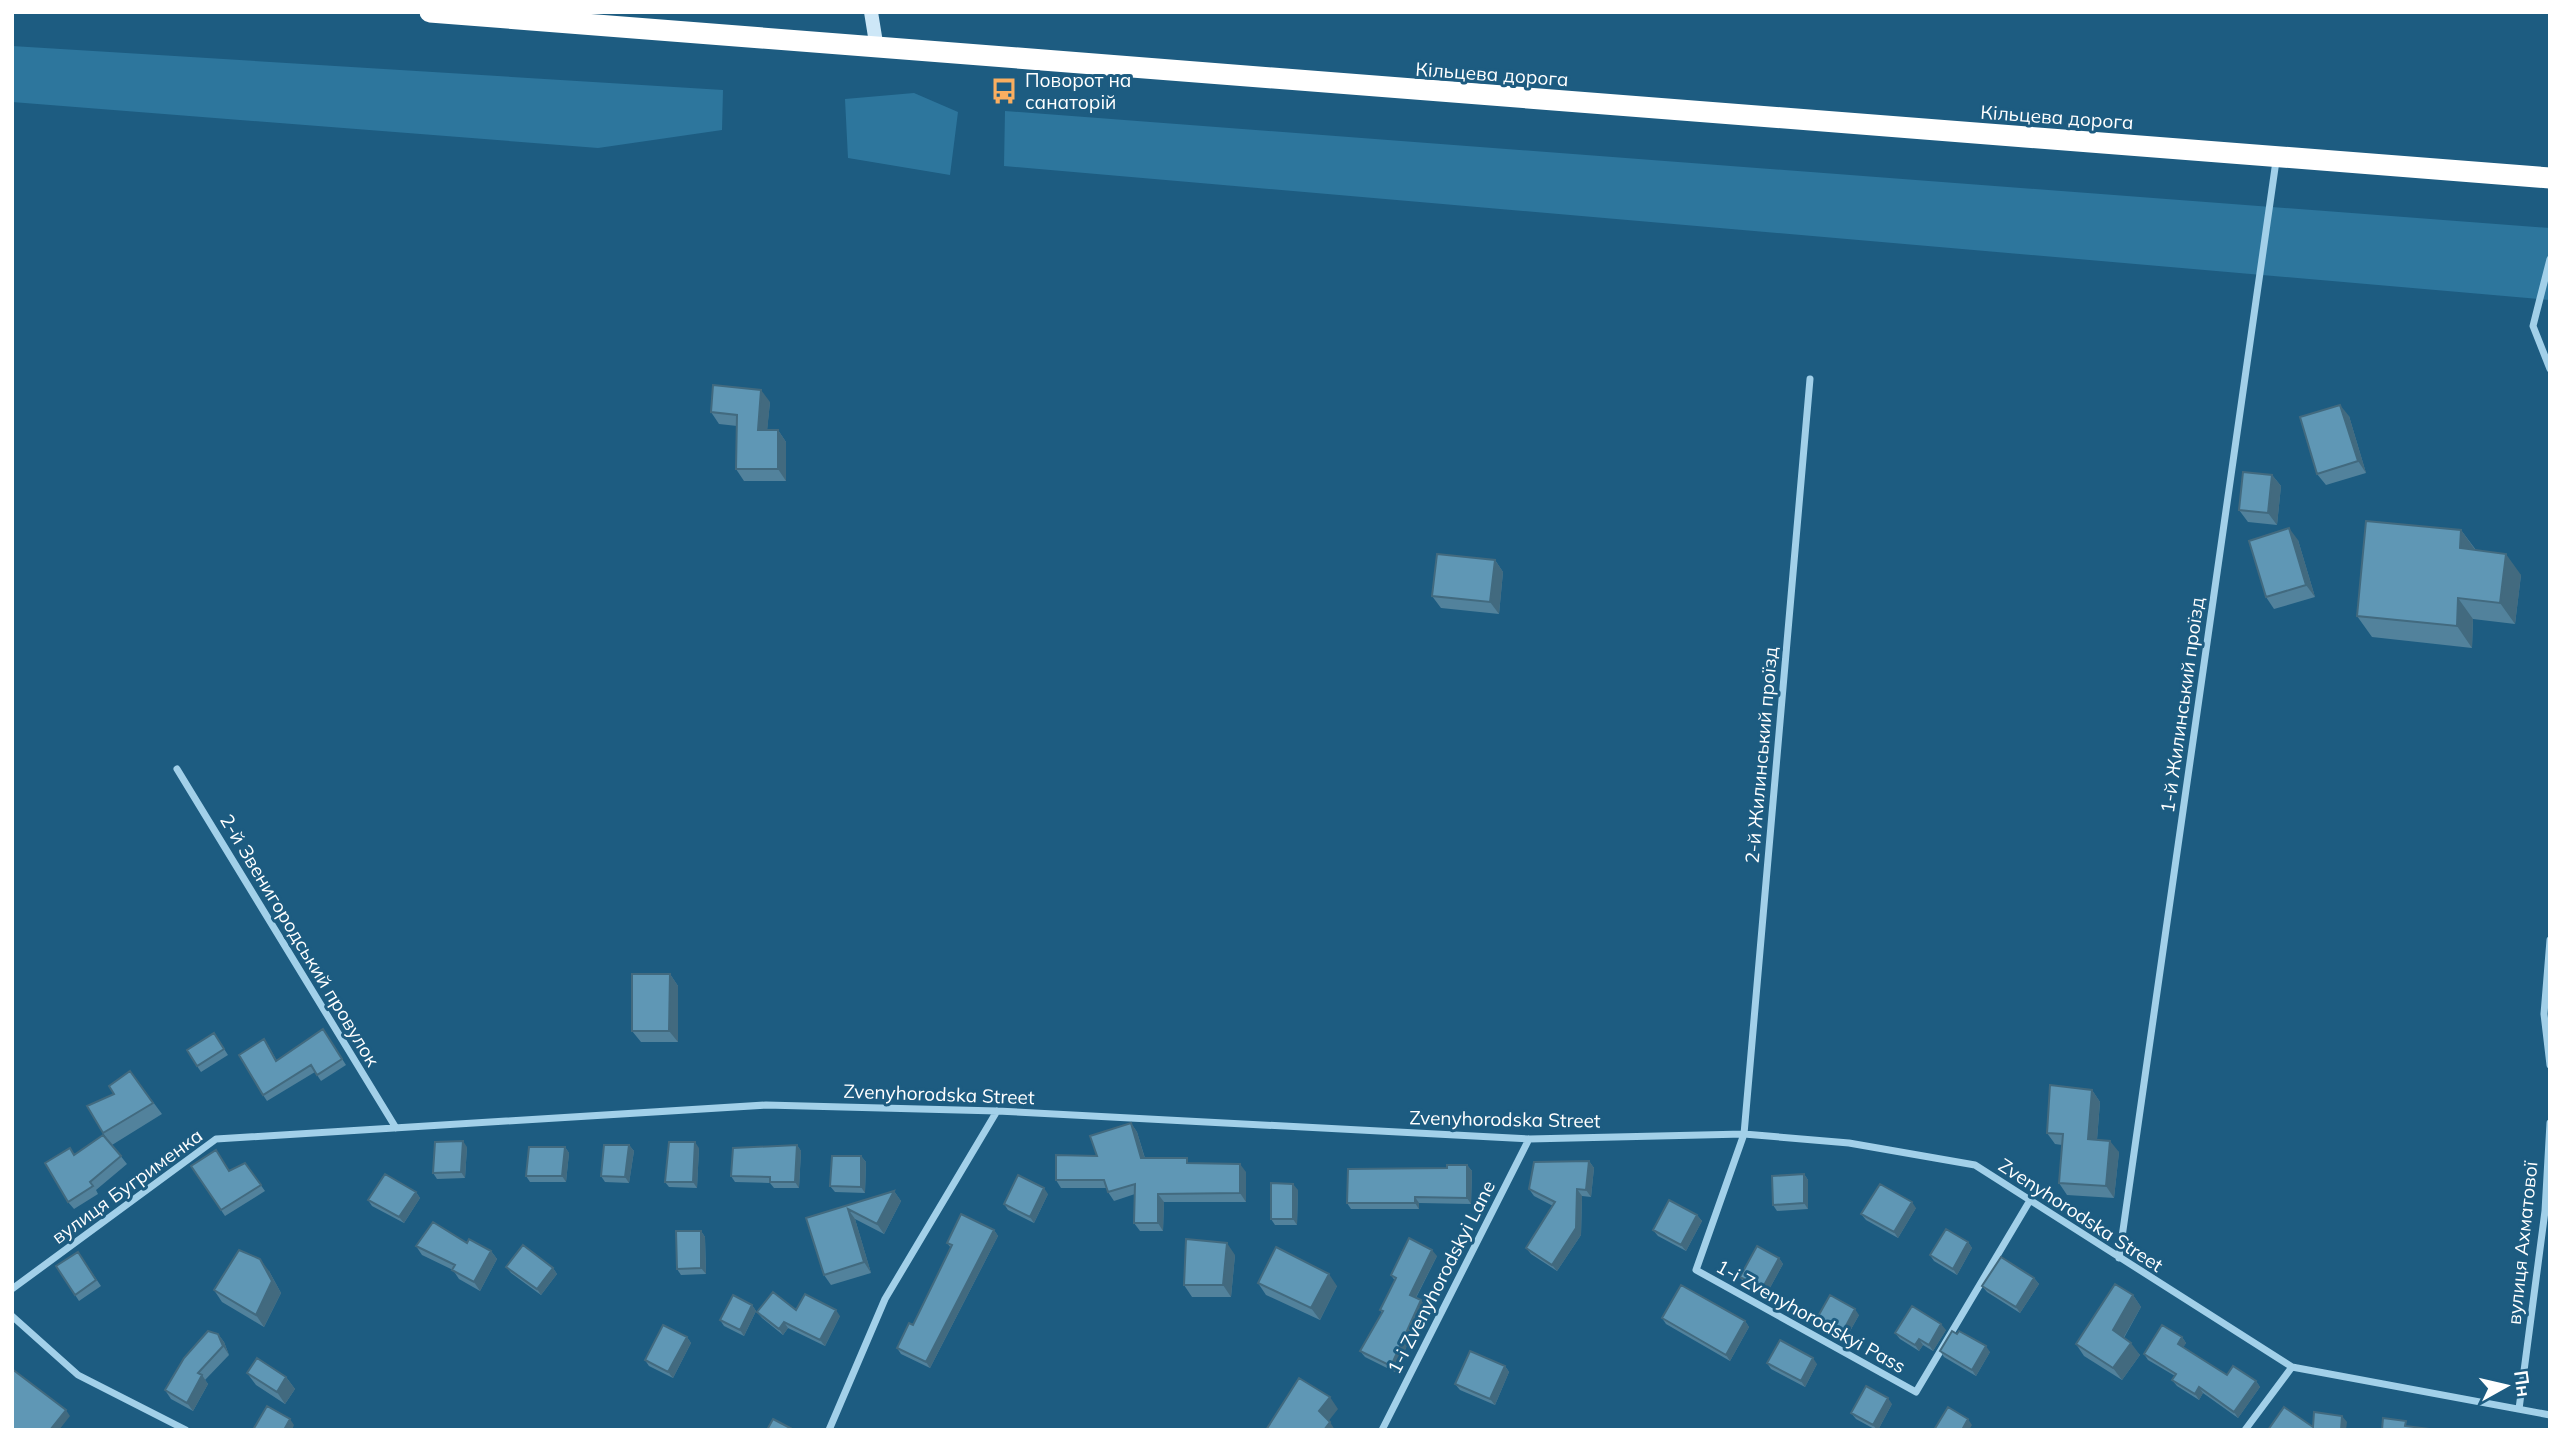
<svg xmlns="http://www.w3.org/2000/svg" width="2562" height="1442" font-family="Mulish,sans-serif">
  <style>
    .green { fill: #2d769d }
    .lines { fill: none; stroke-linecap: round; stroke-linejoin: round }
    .street { stroke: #a2d0e9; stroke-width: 7 }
    .secondary { stroke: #cde7f7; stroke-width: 14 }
    .highway { stroke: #fff; stroke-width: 21 }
    .wall { fill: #52829c }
    .shaded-wall { fill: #426a7f }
    .building { fill: #5f97b5; stroke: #426a7f; stroke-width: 2 }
    .labels { text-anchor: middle; stroke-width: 6; stroke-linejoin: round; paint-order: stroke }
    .street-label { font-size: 19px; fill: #fff; stroke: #1d5c81 }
    .poi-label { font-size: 19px; fill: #fff; stroke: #1d5c81; text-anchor: start }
  </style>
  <rect width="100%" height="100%" fill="#1d5c81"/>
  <path class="green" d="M12,46L723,90L722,130L598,148L12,102Z
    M914,93L958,112L950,175L848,158L845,99Z
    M1005,111L2550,228V300L1004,166Z"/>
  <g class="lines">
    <path class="street" d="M2550,259L2533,326L2550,369
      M1810,379L1744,1134L1696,1270L1916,1392L2029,1202
      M177,769L396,1128
      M2550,940L2544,1014L2550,1065
      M2119,1258L2276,161
      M12,1289L216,1139L766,1105L997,1111L1529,1139L1744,1134L1849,1143L1975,1165L2292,1367L2550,1415
      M12,1316L78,1375L186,1430
      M2519,1409L2545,1211L2550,1123
      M829,1430L885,1299L997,1111
      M1382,1430L1529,1139
      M2245,1430L2292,1367"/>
    <path class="secondary" d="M871,12L877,49"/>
    <path class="highway" d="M430,12L2550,178"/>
  </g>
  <path class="wall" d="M770,402L767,430H778L786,442V481H744L736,469L737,426L719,424L711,412Z
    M2349,416L2366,473L2326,485L2317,474Z
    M2272,475L2281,486L2277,525L2248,522L2239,510Z
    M2461,530L2476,550L2521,575L2515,624L2473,619L2472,648L2372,637L2357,616Z
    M2298,540L2315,597L2274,609L2266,597Z
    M1495,560L1503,572L1499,614L1441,608L1432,596Z
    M670,974L678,986V1042H641L632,1031Z
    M323,1029L346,1065L321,1081L315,1072L267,1101L263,1095L268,1045L277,1061Z
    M214,1033L228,1055L201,1072L197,1066Z
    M130,1071L162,1114L112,1145L127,1164L96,1190L98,1194L74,1209L68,1202L70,1148L74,1154L109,1142L103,1133L114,1094Z
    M2092,1090L2100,1102L2097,1140L2119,1152L2114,1198L2067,1195L2059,1183L2062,1145L2055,1144L2047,1133Z
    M1131,1123L1137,1132L1145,1158L1246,1172V1202H1164L1163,1231H1140L1134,1223L1135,1194L1114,1201L1108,1192L1107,1188H1061L1056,1180L1097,1156Z
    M629,1145L634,1151L629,1183L605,1182L601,1176Z
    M797,1145L801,1151L799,1188H774L770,1183L735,1182L731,1176Z
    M467,1147L465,1178L437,1179L433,1173Z
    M565,1147L569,1153L566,1182H530L526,1176Z
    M699,1148L697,1188L669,1187L665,1182Z
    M861,1156L866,1162L865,1193L835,1192L830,1186Z
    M1589,1161L1594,1168L1591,1197L1582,1196L1581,1235L1557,1271L1531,1254L1526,1248L1553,1206L1534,1196L1529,1189Z
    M245,1163L265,1191L225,1216L191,1166L229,1171Z
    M1467,1165L1472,1171L1471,1204L1419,1203V1209H1351L1347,1203L1447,1168Z
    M1804,1174L1808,1180V1209L1777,1211L1773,1205Z
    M1298,1190L1297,1225H1275L1271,1219Z
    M894,1191L901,1201L884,1234L855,1219L871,1273L831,1285L824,1275L806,1218Z
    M416,1192L420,1198L404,1223L372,1206L368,1200Z
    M1048,1194L1034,1223L1008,1210L1004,1204Z
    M1916,1208L1898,1238L1866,1220L1861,1214Z
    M1697,1215L1702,1221L1686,1251L1658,1236L1653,1230Z
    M994,1230L998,1236L930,1368L901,1354L897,1348L913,1325L951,1248L947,1243Z
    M701,1231L705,1237L706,1274L681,1275L677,1269Z
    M1968,1242L1972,1248L1957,1275L1934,1261L1930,1255Z
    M467,1243L491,1251L497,1259L480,1291L459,1279L453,1270L422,1255L416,1246Z
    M78,1252L101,1286L79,1301L56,1266Z
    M1235,1255L1231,1297H1192L1184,1285Z
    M1437,1256L1416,1298L1425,1306L1395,1372L1365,1357L1360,1351L1382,1313L1380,1310L1395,1281L1391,1275Z
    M1779,1258L1783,1264L1766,1295L1744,1283L1740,1277Z
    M506,1267L553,1268L557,1274L541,1295L511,1273Z
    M269,1271L281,1293L264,1327L222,1302L214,1290Z
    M2034,1278L2039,1284L2020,1313L1987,1292L1982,1286Z
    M1258,1283L1337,1286L1320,1320L1266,1295Z
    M2133,1295L2141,1307L2124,1338L2140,1355L2122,1380L2084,1356L2076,1344Z
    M752,1305L756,1311L744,1336L724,1326L720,1320Z
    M796,1310L840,1316L825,1346L788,1328L783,1335L762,1318L757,1312Z
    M1859,1315L1845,1340L1820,1326L1816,1320Z
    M1662,1318L1745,1321L1749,1327L1730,1361L1666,1324Z
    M1946,1330L1933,1351L1923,1345L1919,1351L1900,1339L1895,1333Z
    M218,1334L224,1342L229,1355L205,1380L208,1384L193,1411L171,1399L165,1390Z
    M1957,1334L1990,1352L1976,1376L1944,1357L1940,1351Z
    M687,1337L691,1343L673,1378L649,1366L645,1360Z
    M2182,1337L2186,1343L2183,1347L2227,1375L2256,1381L2260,1387L2238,1418L2203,1393L2199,1400L2177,1386L2172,1380L2175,1376L2148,1360L2144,1354Z
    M1767,1363L1817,1364L1805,1387L1771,1369Z
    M1505,1366L1509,1372L1495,1405L1460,1390L1455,1384Z
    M247,1373L286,1377L295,1389L285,1404L256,1385Z
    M1892,1404L1878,1430H1876L1856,1419L1851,1413Z"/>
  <path class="shaded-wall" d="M761,390L770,402L766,442L758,430Z
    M2340,405L2349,416L2366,473L2358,461Z
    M778,430L786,442V481L778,469Z
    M2272,475L2281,486L2277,525L2268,513Z
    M2289,528L2298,540L2315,597L2306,585Z
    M2461,530L2476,551L2460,548Z
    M2506,554L2521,575L2515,624L2500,603Z
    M1495,560L1503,572L1499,614L1490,602Z
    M2458,598L2473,619L2472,648L2457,626Z
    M670,974L678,986V1042L669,1031Z
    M2092,1090L2100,1102L2096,1151L2088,1139Z
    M1131,1123L1137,1132L1147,1166L1141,1158Z
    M463,1141L467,1147L465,1178L461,1172Z
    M2110,1141L2119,1152L2114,1198L2106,1186Z
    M695,1142L699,1148L697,1188L693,1182Z
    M629,1145L634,1151L629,1183L625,1177Z
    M797,1145L801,1151L799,1188L795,1182Z
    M565,1147L569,1153L566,1182L562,1176Z
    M861,1156L866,1162L865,1193L861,1187Z
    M1589,1161L1594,1168L1591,1197L1586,1190Z
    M1240,1164L1246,1172V1202L1240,1193Z
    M1467,1165L1472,1171L1471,1204L1467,1198Z
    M1804,1174L1808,1180V1209L1804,1203Z
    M1293,1184L1298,1190L1297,1225L1293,1219Z
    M1044,1188L1048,1194L1034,1223L1030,1217Z
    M1577,1189L1582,1196L1581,1235L1557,1271L1552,1265Z
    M894,1191L901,1201L884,1234L877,1224Z
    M416,1192L420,1198L404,1223L399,1217Z
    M1158,1194L1164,1202L1163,1231L1158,1223Z
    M1415,1197L1419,1203V1209L1415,1203Z
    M1912,1202L1916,1208L1898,1238L1894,1232Z
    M848,1209L855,1219L871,1273L864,1262Z
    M1697,1215L1702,1221L1686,1251L1681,1245Z
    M994,1230L998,1236L930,1368L926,1362Z
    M701,1231L705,1237L706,1274L701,1268Z
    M1968,1242L1972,1248L1957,1275L1953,1269Z
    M1227,1243L1235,1255L1231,1297L1223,1285Z
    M1432,1250L1437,1256L1414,1301L1410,1295Z
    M491,1251L497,1259L480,1291L474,1282Z
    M1779,1258L1783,1264L1766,1295L1762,1289Z
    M260,1259L269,1271L281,1293L264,1327L256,1315Z
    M553,1268L557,1274L541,1295L537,1289Z
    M1329,1274L1337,1286L1320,1320L1311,1308Z
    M2034,1278L2039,1284L2020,1313L2016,1307Z
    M2133,1295L2141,1307L2121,1342L2113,1330Z
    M1421,1300L1425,1306L1395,1372L1391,1366Z
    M752,1305L756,1311L744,1336L740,1330Z
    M1855,1309L1859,1315L1845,1340L1841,1335Z
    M836,1310L840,1316L825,1346L820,1340Z
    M1745,1321L1749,1327L1730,1361L1726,1355Z
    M784,1322L788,1328L783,1335L779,1329Z
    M1941,1324L1946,1330L1933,1351L1929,1345Z
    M218,1334L224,1342L229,1355L223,1346Z
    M687,1337L691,1343L673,1378L668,1372Z
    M2182,1337L2186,1343L2182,1350L2178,1344Z
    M1919,1339L1923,1345L1919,1351L1915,1345Z
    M2131,1343L2140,1355L2122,1380L2113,1368Z
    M1986,1346L1990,1352L1976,1376L1972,1370Z
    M1813,1358L1817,1364L1805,1387L1801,1381Z
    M1505,1366L1509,1372L1495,1405L1490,1399Z
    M202,1375L208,1384L193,1411L187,1403Z
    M286,1377L295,1389L285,1404L277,1392Z
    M2256,1381L2260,1387L2238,1418L2234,1412Z
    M2199,1387L2203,1393L2199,1400L2195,1394Z
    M1330,1397L1338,1409L1327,1423L1319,1411Z
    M1888,1398L1892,1404L1878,1430H1877L1873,1425Z
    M66,1410L70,1416L59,1430H50Z
    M2342,1416L2347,1422L2346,1430H2341Z
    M290,1419L294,1425L292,1430H284Z
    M1968,1419L1972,1425L1969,1430H1962Z
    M1330,1422L1335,1430H1324Z"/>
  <path class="building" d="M713,385L761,390L758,430H778V469H736L737,415L711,412Z
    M2340,405L2358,461L2317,474L2300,417Z
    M2243,472L2272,475L2268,513L2239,510Z
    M2366,521L2461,530L2460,548L2506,554L2500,603L2458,598L2457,626L2357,616Z
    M2289,528L2306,585L2266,597L2249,541Z
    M1437,554L1495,560L1490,602L1432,596Z
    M632,974H670L669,1031H632Z
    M323,1029L342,1059L317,1075L311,1065L263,1095L239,1055L264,1039L276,1061Z
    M214,1033L224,1049L197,1066L187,1050Z
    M130,1071L153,1103L103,1133L87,1106L114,1094L109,1086Z
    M2050,1085L2092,1090L2088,1139L2110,1141L2106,1186L2059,1183L2063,1134L2047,1133Z
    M1131,1123L1141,1158H1187V1163L1240,1164V1193L1158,1194V1223H1134L1135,1184L1108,1192L1104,1180H1056V1155L1097,1156L1090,1136Z
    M103,1135L121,1156L90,1182L93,1186L68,1202L45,1163L70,1148L74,1155Z
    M463,1141L461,1172L433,1173L435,1142Z
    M669,1142H695L693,1182H665Z
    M604,1145H629L625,1177L601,1176Z
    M797,1145L795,1182H770V1177L731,1176L733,1148Z
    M529,1147H565L562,1176H526Z
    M216,1150L229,1171L245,1163L261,1185L221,1210L191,1166Z
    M832,1156H861V1187L830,1186Z
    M1589,1161L1586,1190L1577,1189L1576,1228L1552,1265L1526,1248L1555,1202L1529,1189L1534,1162Z
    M1447,1165H1467V1198L1415,1197V1203H1347L1348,1169L1447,1168Z
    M385,1174L416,1192L399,1217L368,1200Z
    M1804,1174V1203L1773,1205L1772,1176Z
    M1018,1175L1044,1188L1030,1217L1004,1204Z
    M1271,1183L1293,1184V1219H1271Z
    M1880,1184L1912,1202L1894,1232L1861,1214Z
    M894,1191L877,1224L848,1209L864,1262L824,1275L806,1218Z
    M1669,1200L1697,1215L1681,1245L1653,1230Z
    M961,1214L994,1230L926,1362L897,1348L909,1323L913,1325L952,1245L947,1243Z
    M433,1222L467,1243L469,1239L491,1251L474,1282L452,1270L455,1265L416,1246Z
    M1946,1229L1968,1242L1953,1269L1930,1255Z
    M676,1231H701V1268L677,1269Z
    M1409,1238L1432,1250L1410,1295L1421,1300L1391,1366L1360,1351L1383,1311L1380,1310L1396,1278L1391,1275Z
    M1186,1239L1227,1243L1223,1285H1184Z
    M523,1245L553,1268L537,1289L506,1267Z
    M1757,1246L1779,1258L1762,1289L1740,1277Z
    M1276,1247L1329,1274L1311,1308L1258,1283Z
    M239,1250L260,1259L272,1281L256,1315L214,1290Z
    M78,1252L96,1280L75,1295L56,1266Z
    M2001,1257L2034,1278L2016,1307L1982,1286Z
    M2115,1284L2133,1295L2113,1330L2131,1343L2113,1368L2076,1344Z
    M1681,1285L1745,1321L1726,1355L1662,1318Z
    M773,1292L796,1310L805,1294L836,1310L820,1340L784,1322L779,1329L757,1312Z
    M733,1295L752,1305L740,1330L720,1320Z
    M1830,1295L1855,1309L1841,1335L1816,1320Z
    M1912,1306L1941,1324L1929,1345L1919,1339L1915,1345L1895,1333Z
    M663,1325L687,1337L668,1372L645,1360Z
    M2162,1325L2182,1337L2178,1344L2227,1375L2233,1366L2256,1381L2234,1412L2199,1387L2195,1394L2172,1380L2176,1374L2144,1354Z
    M208,1331L218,1334L223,1346L198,1373L202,1375L187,1403L165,1390L184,1358Z
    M1952,1331L1957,1334L1959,1331L1986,1346L1972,1370L1940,1351Z
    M1780,1340L1813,1358L1801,1381L1767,1363Z
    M1470,1351L1505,1366L1490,1399L1455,1384Z
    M257,1358L286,1377L277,1392L247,1373Z
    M12,1369L66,1410L50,1430H12Z
    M1299,1378L1330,1397L1319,1411L1330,1422L1324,1430H1266Z
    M1866,1386L1888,1398L1873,1425L1851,1413Z
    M267,1406L290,1419L284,1430H253Z
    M1948,1407L1968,1419L1962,1430H1934Z
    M2284,1407L2313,1427L2314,1412L2342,1416L2341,1430H2268Z
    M2383,1418L2406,1421L2405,1426L2438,1430H2382Z
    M773,1419L794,1430H767Z"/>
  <defs>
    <g id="bus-bare" transform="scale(2.1)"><path d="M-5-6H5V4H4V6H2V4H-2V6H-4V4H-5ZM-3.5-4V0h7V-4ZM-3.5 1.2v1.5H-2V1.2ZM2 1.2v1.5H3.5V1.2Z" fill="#f9ae60" stroke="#1d5c81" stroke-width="2.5" paint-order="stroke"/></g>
  </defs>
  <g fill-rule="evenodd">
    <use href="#bus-bare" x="1004" y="91"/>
  </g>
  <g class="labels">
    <g class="street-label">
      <text transform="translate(1492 74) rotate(4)" y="7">Кільцева дорога</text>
      <text transform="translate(2057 117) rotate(4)" y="7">Кільцева дорога</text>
      <text transform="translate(2182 705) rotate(-82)" y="7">1-й Жилинський проїзд</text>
      <text transform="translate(1761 755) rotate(-85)" y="7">2-й Жилинський проїзд</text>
      <text transform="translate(300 940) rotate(59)" y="7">2-й Звенигородський провулок</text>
      <text transform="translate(939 1094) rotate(2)" y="7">Zvenyhorodska Street</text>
      <text transform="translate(1505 1119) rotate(1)" y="7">Zvenyhorodska Street</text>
      <text transform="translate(127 1186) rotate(-36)" y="7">вулиця Бугрименка</text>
      <text transform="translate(2081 1215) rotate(33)" y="7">Zvenyhorodska Street</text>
      <text transform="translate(2522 1243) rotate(-84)" y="7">вулиця Ахматової</text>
      <text transform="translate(1441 1277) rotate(-63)" y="7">1-i Zvenyhorodskyi Lane</text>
      <text transform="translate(1811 1316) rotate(29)" y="7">1-i Zvenyhorodskyi Pass</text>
    </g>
    <g class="poi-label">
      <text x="1025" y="87">Поворот на<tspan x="1025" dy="22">санаторій</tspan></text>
    </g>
  </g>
  <rect width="2562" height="1442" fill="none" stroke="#ffffff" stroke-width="28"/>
  <g transform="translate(2506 1386) rotate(82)" stroke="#1d5c81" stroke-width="5" paint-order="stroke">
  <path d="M0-5L12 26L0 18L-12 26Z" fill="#ffffff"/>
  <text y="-10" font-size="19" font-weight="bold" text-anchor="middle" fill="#ffffff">Пн</text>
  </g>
</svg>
